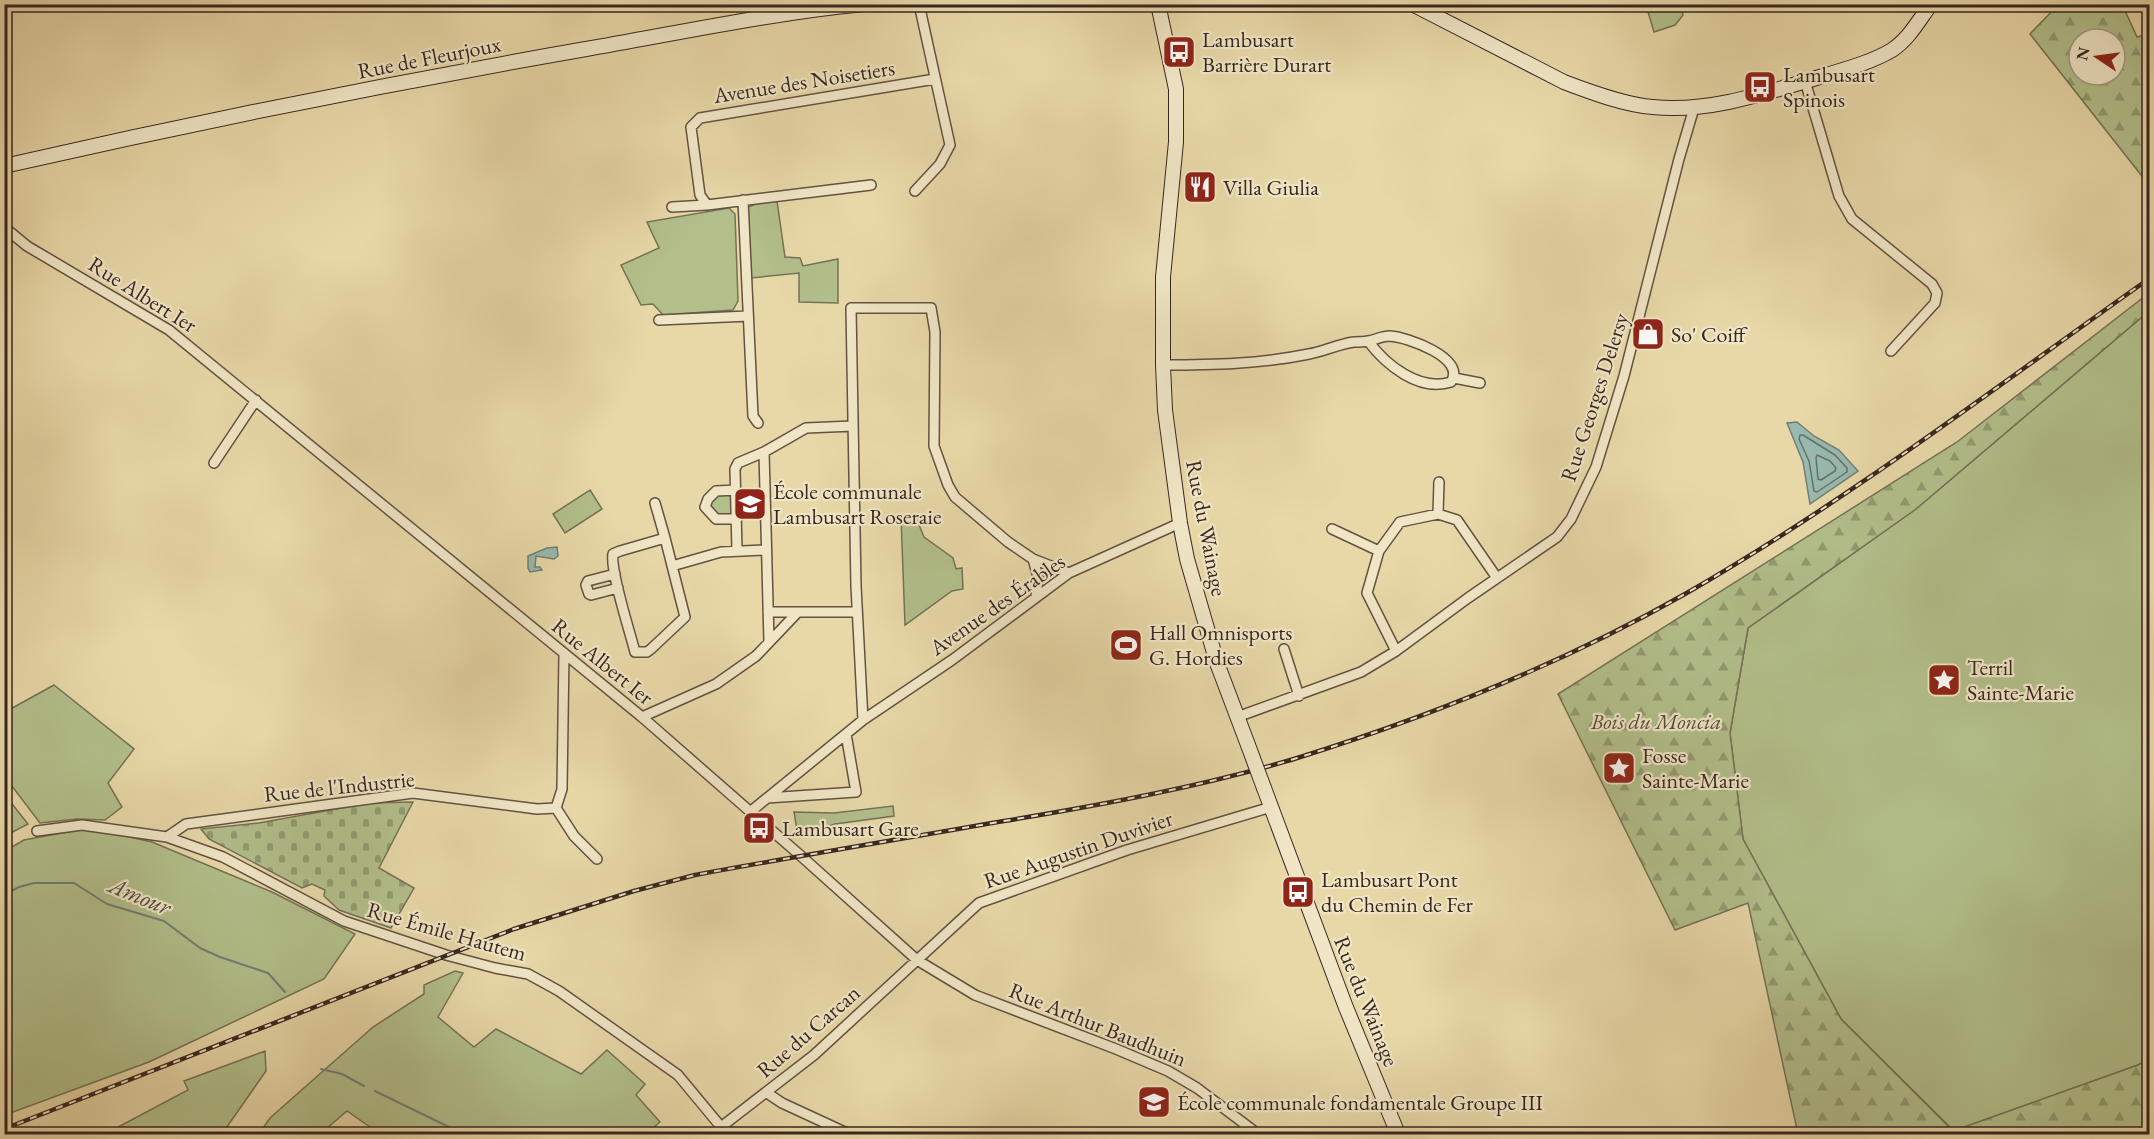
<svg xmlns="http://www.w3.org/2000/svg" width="2154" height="1139" font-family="'EB Garamond',serif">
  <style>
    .green { fill: #b2bf8b; stroke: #757256; stroke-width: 1.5 }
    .forest { fill: url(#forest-firs); stroke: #757256; stroke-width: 1.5; fill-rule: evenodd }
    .cemetery { fill: url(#cemetery-stones); stroke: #757256; stroke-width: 1.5 }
    .water { fill: #98b9af; stroke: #727e76; stroke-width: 1.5 }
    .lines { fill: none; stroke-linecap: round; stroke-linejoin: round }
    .shore { stroke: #687068; stroke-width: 1.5 }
    .stream { stroke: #727e76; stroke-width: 2 }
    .street-casing { stroke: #645242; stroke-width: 12 }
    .secondary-casing { stroke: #382620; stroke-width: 16 }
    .street { stroke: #f0e6c6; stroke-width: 9 }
    .secondary { stroke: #f0e6c6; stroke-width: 14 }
    .rail-casing { stroke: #382620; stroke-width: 4.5 }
    .rail { stroke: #f0e6c6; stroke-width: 2; stroke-dasharray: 7; stroke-linecap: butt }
    .secondary-bridge-casing { stroke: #382620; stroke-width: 16; stroke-linecap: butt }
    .secondary-bridge { stroke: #f0e6c6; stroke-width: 14 }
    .labels { text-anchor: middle; stroke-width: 4.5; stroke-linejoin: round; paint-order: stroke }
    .poi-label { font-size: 22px; fill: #382620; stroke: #f0e6c6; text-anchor: start }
    .street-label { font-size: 22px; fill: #382620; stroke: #f0e6c6 }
    .park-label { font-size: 22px; font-style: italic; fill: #564c3b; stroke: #f0e6c6 }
    .water-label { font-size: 24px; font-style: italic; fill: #504b44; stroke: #f0e6c6 }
  </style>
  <defs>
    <pattern id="forest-firs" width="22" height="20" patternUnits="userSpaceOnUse" patternTransform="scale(1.5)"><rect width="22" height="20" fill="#b2bf8b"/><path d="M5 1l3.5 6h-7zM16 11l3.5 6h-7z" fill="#929b71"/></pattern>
    <pattern id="cemetery-stones" width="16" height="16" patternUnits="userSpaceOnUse" patternTransform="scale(1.5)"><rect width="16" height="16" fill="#b2bf8b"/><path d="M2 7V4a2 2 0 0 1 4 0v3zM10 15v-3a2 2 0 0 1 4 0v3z" fill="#929b71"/></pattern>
  </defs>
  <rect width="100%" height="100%" fill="#e8d8a8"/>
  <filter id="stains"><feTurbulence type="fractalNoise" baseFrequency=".00333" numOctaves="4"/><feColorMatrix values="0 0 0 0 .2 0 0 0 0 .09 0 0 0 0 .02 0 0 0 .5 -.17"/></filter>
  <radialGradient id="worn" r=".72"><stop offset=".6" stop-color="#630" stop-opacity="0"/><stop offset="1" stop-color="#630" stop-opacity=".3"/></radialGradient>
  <path class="green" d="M1646,5H1681L1683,15L1675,25L1654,32Z
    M777,201L785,257L800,258L803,266L838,259V303L799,302V273L751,278L748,207L761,202Z
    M729,208L735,214L738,301L733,310L663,315L653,304L641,305L621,265L659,248L647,222Z
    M2149,311V1059L2138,1065L1954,1131L1841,1019L1743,839L1730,733L1748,628L1916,509Z
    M590,490L602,509L565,533L553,514Z
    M718,494H733L734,516H719L709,504Z
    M915,515L924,537L953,558L956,569L962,568L963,589L952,591L905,625L901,517Z
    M54,685L134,749L108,783L122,807L105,820L77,819L40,823L5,777V712Z
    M5,795L28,824L5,836H4Z
    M893,806L894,816L835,824L798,836L794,812L834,813Z
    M89,828L152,842L272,892L355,934L324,979L149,1062L5,1115V851L24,840Z
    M455,971L463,973L438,1017L474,1047L496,1029L581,1074L607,1050L645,1084L636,1095L660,1122L646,1134H380L347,1111L320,1134H259L270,1118L373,1027L424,994V985Z
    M265,1051L266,1071L222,1134H105L188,1090L184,1081Z"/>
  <path class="forest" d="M2122,4L2137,37L2149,34V185L2030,34L2058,5ZM2079,39H2115V75H2079Z
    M2149,293V311L1916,509L1748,628L1730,733L1743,839L1841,1019L1953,1131L2138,1065L2149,1059V1134H1798L1748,903L1675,930L1558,694L1957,442Z"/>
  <path class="cemetery" d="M413,802L379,868L414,888L391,928L339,910L324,896L325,890L312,884L302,888L209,839L201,829L259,823L369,803Z"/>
  <path class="water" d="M1797,422L1814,436L1839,450L1858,471L1810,504L1803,462L1787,423Z
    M557,547L558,556L554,559L536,556L535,567H540L542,570L530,572L528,568V556L547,548Z"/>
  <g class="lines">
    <path class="shore" d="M1800,435H1803L1835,455L1847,468V472L1817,492L1814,491L1809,461L1799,439Z
      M1817,455L1830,461L1836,468L1835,471L1821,480L1818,479L1816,458Z"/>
    <path class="stream" d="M4,895L19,887L34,883H74L107,904L164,921L200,948L220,957L268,973L285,992
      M321,1069L342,1074L364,1086
      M375,1091L453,1129L457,1134"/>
    <g class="street-casing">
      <path id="street" d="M1805,81L1839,196L1852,219L1932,284L1937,293L1935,303L1891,351
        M871,185L707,205L700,195L691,127L700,118L935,79
        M915,191L940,164L950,145L919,4
        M743,200L753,416L758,423
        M672,207L707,205
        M4,227L27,246L169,330L642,717L801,856L917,960L975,995L1116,1049L1168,1071L1197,1088L1258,1134
        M659,320L748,316
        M1163,365C1213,365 1260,364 1309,354C1324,351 1339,344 1354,342C1358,342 1363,342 1368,341C1376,340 1381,336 1390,336C1407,337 1467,358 1451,382C1419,392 1386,365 1368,341
        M1454,378L1480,383
        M764,452L769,642
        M214,463L256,400
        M736,490L716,491L708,499L705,507L716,519H737
        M655,503L665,538
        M1438,514L1439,482
        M1332,529L1379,551
        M665,538L685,617L651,649L647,652H635C630,632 610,571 613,554L620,551Z
        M737,551L735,469L738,463L764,452L806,428L853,426
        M1033,559L1038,577L1036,597
        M672,566L721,552L766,550
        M615,574L588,581L586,585L589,594L591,595L618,588
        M768,612H857
        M1284,649L1299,696
        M1396,651L1367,593L1379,551L1400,522L1438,514L1457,520L1497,578
        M564,653L562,789L556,808L574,836L597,859
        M642,717L716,684L756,656L796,614
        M1237,717L1361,672L1396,651L1468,598L1557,537L1571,519L1596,467L1624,376L1679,159L1694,108
        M863,720L856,586L851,308H931L935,332L934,446L948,485L955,497L1008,542L1033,559L1069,573
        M767,798L856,792L846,734
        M750,812L863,720L952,660L1069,573L1180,523
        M37,831L82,825L167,837L223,857L344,921L446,955L495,968L528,974L559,991L678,1075L727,1134
        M167,837L186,824L413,793L537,809L556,808
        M767,1093L782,1103L849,1134
        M721,1127L814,1055L979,903L1127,850L1271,807"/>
    </g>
    <g class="secondary-casing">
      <path id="secondary" d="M1158,4L1176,89V142L1163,277V365L1165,410L1180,523L1187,559L1217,663L1248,745
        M1412,4L1564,82C1590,92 1625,105 1653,107C1709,113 1769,92 1823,76C1846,69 1872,62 1892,50C1909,39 1919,20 1931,4
        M4,166C197,122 391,83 586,49C678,33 771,13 864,4
        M1264,788L1345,1005L1398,1134"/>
    </g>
    <use href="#street" class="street"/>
    <use href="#secondary" class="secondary"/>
    <g class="rail-casing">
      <path id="rail" d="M4,1129L514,929L634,891L695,875C798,856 901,839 1004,821C1101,805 1199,787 1294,759C1429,717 1562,664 1685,594C1847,501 1997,386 2150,278"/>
    </g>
    <use href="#rail" class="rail"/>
    <g class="secondary-bridge-casing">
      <path id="secondary-bridge" d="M1248,745L1264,788"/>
    </g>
    <use href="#secondary-bridge" class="secondary-bridge"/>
  </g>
  <defs>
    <g id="bus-square" transform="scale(1.725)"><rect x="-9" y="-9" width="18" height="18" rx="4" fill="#8f2418" stroke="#f0e6c6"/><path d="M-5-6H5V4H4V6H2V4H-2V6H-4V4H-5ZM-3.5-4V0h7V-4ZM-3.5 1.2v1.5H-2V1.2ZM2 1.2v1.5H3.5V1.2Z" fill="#fff"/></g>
    <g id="restaurant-square" transform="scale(1.725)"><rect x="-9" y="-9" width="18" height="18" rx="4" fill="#8f2418" stroke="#f0e6c6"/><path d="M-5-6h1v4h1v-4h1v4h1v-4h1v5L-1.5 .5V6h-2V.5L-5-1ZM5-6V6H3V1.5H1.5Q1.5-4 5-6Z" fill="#fff"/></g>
    <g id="shop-square" transform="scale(1.725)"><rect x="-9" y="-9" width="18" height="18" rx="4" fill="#8f2418" stroke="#f0e6c6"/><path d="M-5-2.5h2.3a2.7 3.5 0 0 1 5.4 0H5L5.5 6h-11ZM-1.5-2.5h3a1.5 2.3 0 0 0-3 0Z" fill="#fff"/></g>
    <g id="school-square" transform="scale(1.725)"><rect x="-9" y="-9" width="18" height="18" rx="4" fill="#8f2418" stroke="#f0e6c6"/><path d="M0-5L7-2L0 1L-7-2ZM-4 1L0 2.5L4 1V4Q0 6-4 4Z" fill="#fff"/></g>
    <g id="stadium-square" transform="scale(1.725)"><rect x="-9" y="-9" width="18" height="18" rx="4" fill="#8f2418" stroke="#f0e6c6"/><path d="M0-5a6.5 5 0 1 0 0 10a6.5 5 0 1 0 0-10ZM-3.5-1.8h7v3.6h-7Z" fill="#fff"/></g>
    <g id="sight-square" transform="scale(1.725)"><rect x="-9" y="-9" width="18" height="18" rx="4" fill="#8f2418" stroke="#f0e6c6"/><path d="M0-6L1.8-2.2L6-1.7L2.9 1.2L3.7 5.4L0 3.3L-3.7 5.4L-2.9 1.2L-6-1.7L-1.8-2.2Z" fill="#fff"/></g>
  </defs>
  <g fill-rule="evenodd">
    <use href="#bus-square" x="1179" y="52"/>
    <use href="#bus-square" x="1760" y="87"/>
    <use href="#restaurant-square" x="1200" y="187"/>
    <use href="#shop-square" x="1648" y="334"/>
    <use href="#school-square" x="750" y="504"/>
    <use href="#stadium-square" x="1126" y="645"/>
    <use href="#sight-square" x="1944" y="680"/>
    <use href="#sight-square" x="1619" y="768"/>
    <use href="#bus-square" x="759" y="828"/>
    <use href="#bus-square" x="1298" y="892"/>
    <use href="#school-square" x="1154" y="1102"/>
  </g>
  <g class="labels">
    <g class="poi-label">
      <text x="1202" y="47">Lambusart<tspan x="1202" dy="25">Barrière Durart</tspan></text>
      <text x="1783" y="82">Lambusart<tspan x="1783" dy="25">Spinois</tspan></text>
      <text x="1223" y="195">Villa Giulia</text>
      <text x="1671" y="342">So' Coiff</text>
      <text x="773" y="499">École communale<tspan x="773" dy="25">Lambusart Roseraie</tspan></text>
      <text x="1149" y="640">Hall Omnisports<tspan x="1149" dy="25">G. Hordies</tspan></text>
      <text x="1967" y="675">Terril<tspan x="1967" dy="25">Sainte-Marie</tspan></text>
      <text x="1642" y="763">Fosse<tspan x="1642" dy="25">Sainte-Marie</tspan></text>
      <text x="782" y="836">Lambusart Gare</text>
      <text x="1321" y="887">Lambusart Pont<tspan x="1321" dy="25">du Chemin de Fer</tspan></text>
      <text x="1177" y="1110">École communale fondamentale Groupe III</text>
    </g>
    <g class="street-label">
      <text transform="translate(429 57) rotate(-11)" y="8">Rue de Fleurjoux</text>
      <text transform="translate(804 81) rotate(-9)" y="8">Avenue des Noisetiers</text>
      <text transform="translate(143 294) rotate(32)" y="8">Rue Albert Ier</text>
      <text transform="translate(1594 397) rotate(-72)" y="8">Rue Georges Delersy</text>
      <text transform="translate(1207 528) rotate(79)" y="8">Rue du Wainage</text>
      <text transform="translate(997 604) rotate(-35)" y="8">Avenue des Érables</text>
      <text transform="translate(603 661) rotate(39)" y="8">Rue Albert Ier</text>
      <text transform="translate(339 786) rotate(-6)" y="8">Rue de l'Industrie</text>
      <text transform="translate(1078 849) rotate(-19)" y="8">Rue Augustin Duvivier</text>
      <text transform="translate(447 931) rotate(16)" y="8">Rue Émile Hautem</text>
      <text transform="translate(1367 1001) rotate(68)" y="8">Rue du Wainage</text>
      <text transform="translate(1098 1024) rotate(22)" y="8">Rue Arthur Baudhuin</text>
      <text transform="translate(808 1031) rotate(-41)" y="8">Rue du Carcan</text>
    </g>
    <g class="park-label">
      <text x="1656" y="729">Bois du Moncia</text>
    </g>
    <g class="water-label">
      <text transform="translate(140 896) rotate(22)" y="8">Amour</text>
    </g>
  </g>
  <rect width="2154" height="1139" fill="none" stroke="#e8d8a8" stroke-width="24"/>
  <rect x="6" y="6" width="2142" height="1127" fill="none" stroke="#382620" stroke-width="3"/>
  <rect x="12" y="12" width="2130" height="1115" fill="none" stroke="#382620" stroke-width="1.5"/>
  <g transform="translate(2097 57) rotate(283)"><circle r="28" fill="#f0e6c6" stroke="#a69984" stroke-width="1.5"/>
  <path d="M0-4.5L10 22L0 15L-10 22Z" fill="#8f2418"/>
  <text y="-9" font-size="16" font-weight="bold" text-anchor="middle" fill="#382620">N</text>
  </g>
  <rect width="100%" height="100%" filter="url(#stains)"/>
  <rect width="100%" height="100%" fill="url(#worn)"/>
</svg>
